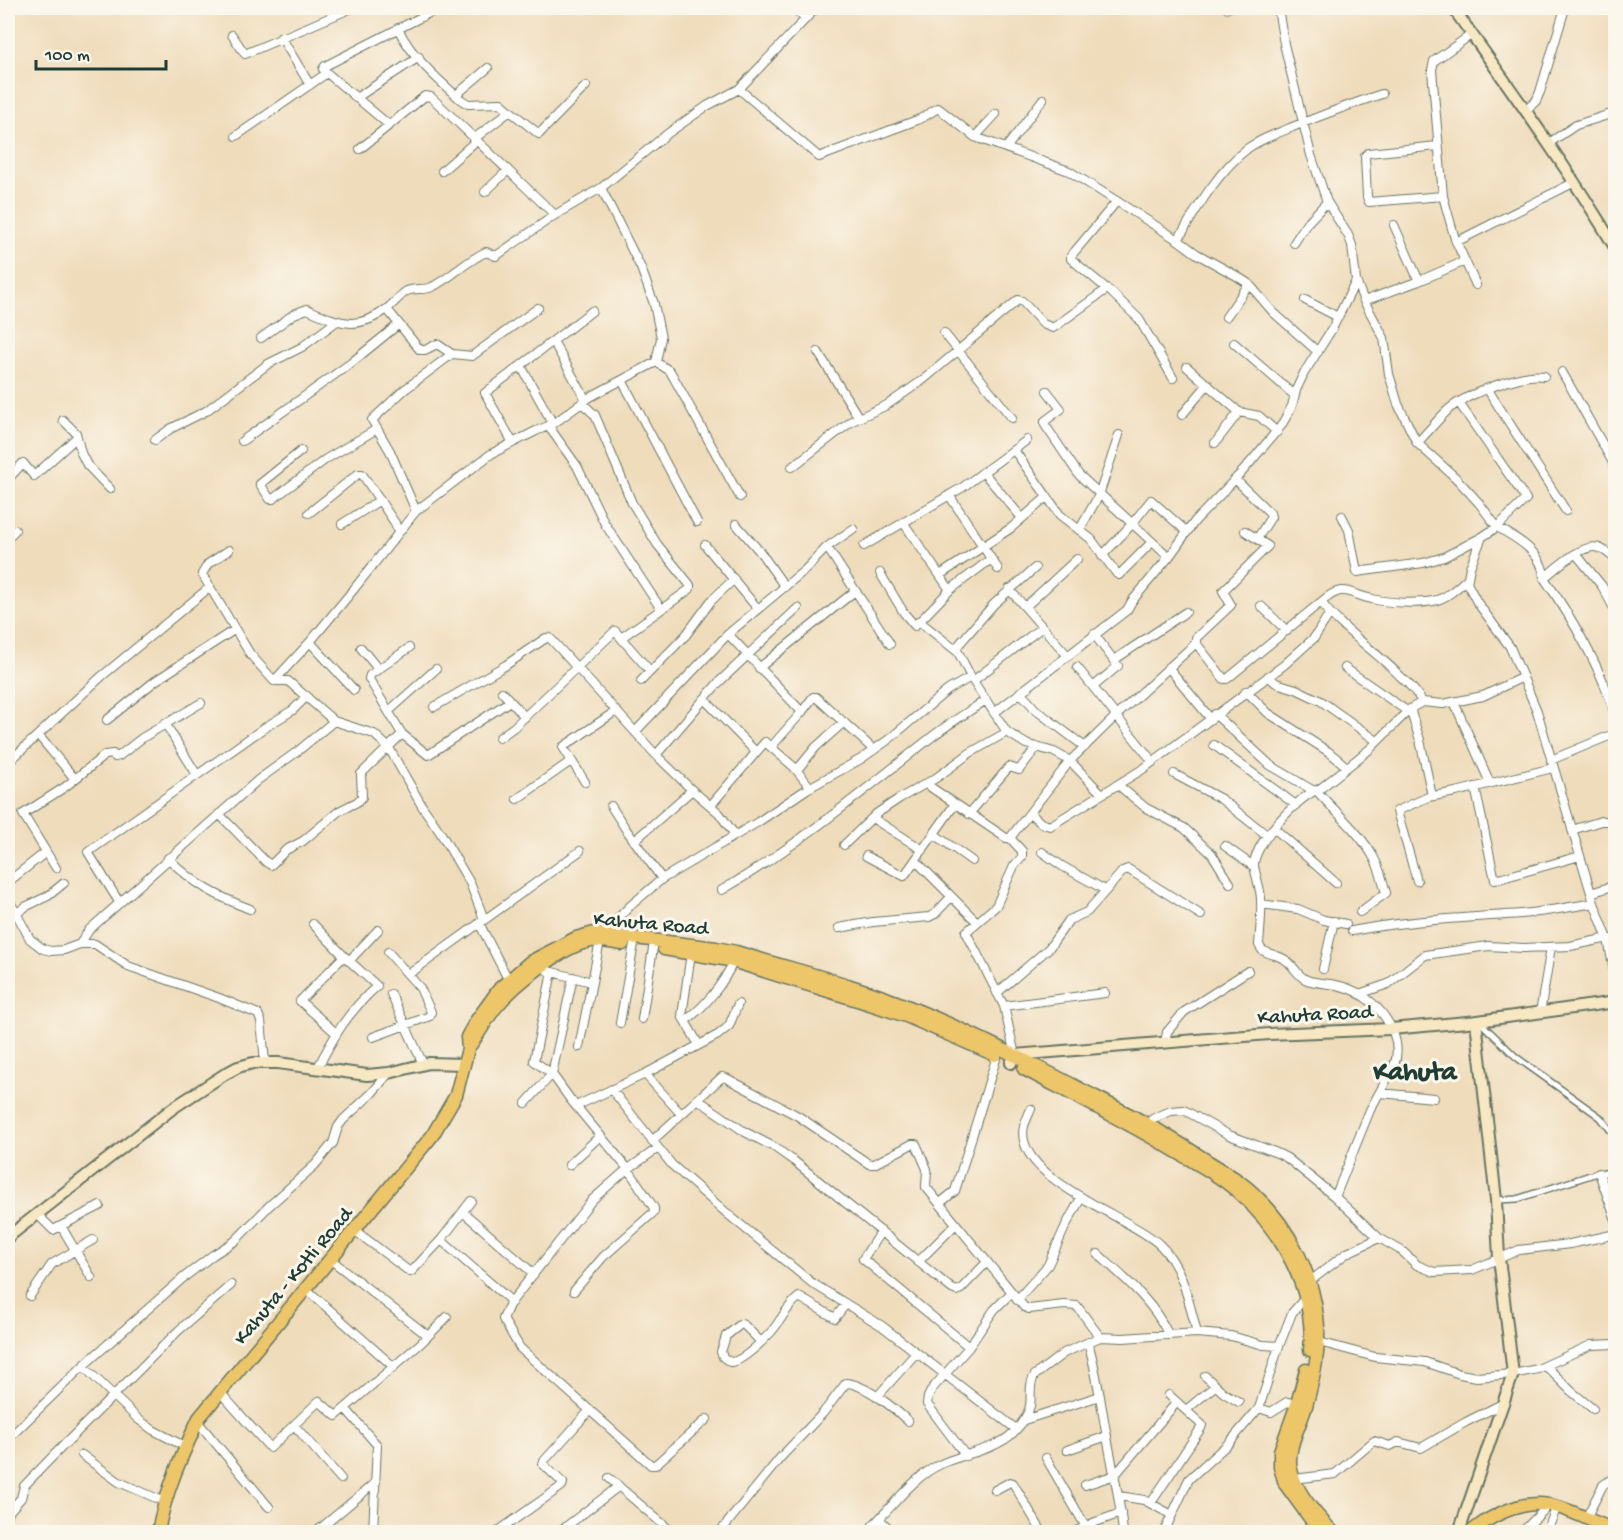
<svg xmlns="http://www.w3.org/2000/svg" width="1623" height="1540" font-family="'Gochi Hand',sans-serif">
  <style>
    .lines { fill: none; stroke-linecap: round; stroke-linejoin: round }
    .pedestrian-casing { stroke: #687563; stroke-width: 8 }
    .minor-casing { stroke: #687563; stroke-width: 10 }
    .secondary-casing { stroke: #687563; stroke-width: 14 }
    .primary-casing { stroke: #687563; stroke-width: 15 }
    .trunk-casing { stroke: #687563; stroke-width: 15 }
    .pedestrian { stroke: #fff; stroke-width: 5 }
    .minor { stroke: #fff; stroke-width: 8 }
    .secondary { stroke: #f7e8c3; stroke-width: 10 }
    .primary { stroke: #ecc669; stroke-width: 12 }
    .trunk { stroke: #ecc669; stroke-width: 12 }
    .labels { text-anchor: middle; stroke-width: 6; stroke-linejoin: round; paint-order: stroke }
    .street-label { font-size: 21px; fill: #1f3d34; stroke: #fbf7ec }
    .district-label { font-size: 27px; font-weight: bold; fill: #1f3d34; stroke: #fbf7ec }
  </style>
  <rect width="100%" height="100%" fill="#fbf7ec"/>
  <filter id="ink" filterUnits="userSpaceOnUse"><feTurbulence type="fractalNoise" baseFrequency=".0167" numOctaves="2"/><feDisplacementMap in="SourceGraphic" scale="12" xChannelSelector="R" yChannelSelector="G"/><feConvolveMatrix kernelMatrix="1 2 1 2 8 2 1 2 1" color-interpolation-filters="sRGB"/></filter>
  <filter id="wash" filterUnits="userSpaceOnUse"><feTurbulence type="fractalNoise" baseFrequency=".008" numOctaves="4" result="noise"/><feDisplacementMap in="SourceGraphic" scale="24" xChannelSelector="R" yChannelSelector="G"/><feGaussianBlur stdDeviation="1.35" result="paint"/><feColorMatrix in="noise" values="0 0 0 0 0 0 0 0 0 0 0 0 0 0 0 0 0 1.4 0 .05"/><feComposite in="paint" operator="in"/></filter>
  <g filter="url(#wash)">
    <rect width="100%" height="100%" fill="#efdcbb"/>
  </g>
  <g filter="url(#ink)">
    <g class="lines">
      <g class="pedestrian-casing">
        <path id="pedestrian" d="M1480,1022L1516,1057L1600,1117L1616,1137
          M1496,1200L1517,1199L1597,1173H1616"/>
      </g>
      <g class="minor-casing">
        <path id="minor" d="M794,8L805,19
          M1227,8H1228
          M1278,8L1284,44L1311,155L1327,202L1348,235L1352,245L1356,281L1364,301L1384,338L1389,374L1398,404L1417,443L1456,478L1479,503L1497,527L1482,537L1470,567L1467,583L1477,602L1510,647L1537,711L1594,903L1608,939L1616,982
          M398,28C410,55 438,80 460,99L468,104L501,103L510,111
          M232,35L245,54L352,8
          M281,37L310,85
          M739,89L819,157L920,119L938,108L975,137L1069,171L1178,240L1197,254L1235,275L1249,284L1273,312L1318,352
          M456,95L488,68
          M356,98L419,57
          M1526,110L1536,101L1540,92L1565,8
          M389,125L327,73L323,69L325,66L439,8
          M236,136L327,73
          M975,137L996,114
          M475,138L510,111L539,134L586,86
          M1549,143L1576,125L1614,113
          M1438,146L1368,153L1365,156L1367,197L1369,202L1443,196
          M1006,148L1043,99
          M360,149L425,96L431,97L555,215
          M442,171L477,140
          M485,192L508,170
          M1117,201L1071,256V259L1112,293L1139,319L1173,378
          M1394,225L1419,281
          M1178,240C1197,208 1218,171 1248,148C1261,139 1276,134 1290,128C1320,116 1351,104 1382,94
          M1456,242L1575,182
          M1294,243L1307,223L1327,202
          M1465,261L1476,285
          M1305,300L1338,317
          M1364,301L1419,281L1465,261L1455,239L1443,196L1432,70L1434,61L1472,34
          M387,309L420,350H425L437,344L452,354L472,356L538,308
          M1226,317L1249,284
          M944,333L1012,418
          M261,338L294,314L307,309C339,323 358,332 388,308C394,303 399,297 405,292C414,287 423,291 432,287C452,277 466,261 486,252L496,256L555,215L601,188
          M553,341L586,400
          M1234,343L1294,395
          M818,352L859,418
          M656,362L670,371L740,497
          M521,366L553,424
          M1187,367L1239,412L1215,443
          M1562,372L1616,468
          M622,380L697,522
          M1488,390L1566,511
          M1047,391L1061,409L1045,421V425L1079,475L1169,557
          M582,403L595,415L632,503L657,544L690,585V589L621,638
          M1459,403L1526,499L1497,527C1515,537 1544,553 1544,578C1556,568 1584,542 1599,548C1605,550 1610,555 1616,559
          M1239,412L1259,416L1277,432
          M1182,415L1208,384
          M63,420L76,433L81,453L87,465L110,489
          M549,427L577,466L605,524L661,609
          M155,440L170,429L206,411L268,364L302,347L337,321
          M242,441L351,363L399,324
          M513,443L485,393L592,311
          M1417,443C1428,432 1438,419 1449,409C1466,395 1522,372 1544,376
          M1014,450L1060,515L1091,539L1117,574L1119,575L1152,542
          M301,451L260,484L270,499H273L326,459L377,429
          M792,467L852,421L887,405L923,380L1018,300L1022,301L1043,324L1053,328L1107,289
          M983,472L1022,518
          M8,479L23,463L34,476L77,437
          M949,495L998,569
          M416,511L390,451L372,420L404,390L452,354
          M309,513L358,474H362L395,523L398,533
          M1342,516L1349,530L1357,572L1423,563L1444,557L1482,537
          M903,522L950,590
          M342,524L380,500
          M736,524L761,553L785,587
          M1080,529L1099,495L1119,435
          M1245,531L1257,539
          M8,538L15,530
          M705,545L758,609
          M864,546L963,487L1027,440
          M827,547L890,644
          M229,550L208,564L202,574L250,654L274,681H288L334,721L374,734L389,748L422,806L440,832L470,883L484,919
          M1576,554L1602,586L1616,612
          M1102,556L1132,524L1151,500L1187,532
          M880,573L904,613L915,626L950,590L991,559
          M940,575L1011,528L1047,497
          M1544,578C1571,616 1604,673 1616,718
          M1009,589L1067,655
          M1261,606L1287,631
          M1025,607L1077,559
          M919,621L958,652L973,681L1007,732L1026,744L1054,752L1070,761L1102,794
          M728,634L802,712
          M310,642L354,690
          M1196,643L1224,679H1227L1321,602
          M361,648L378,669
          M955,649L994,604L1035,568
          M1114,660L1186,612
          M1077,667L1153,762
          M1168,667L1210,718
          M759,668L855,591
          M1345,668L1407,711
          M1268,676L1276,683L1296,689L1321,701L1377,741
          M274,681L310,642L354,589L416,511L491,454L536,431L553,424L590,397L656,362L661,338L654,304L641,268L601,188L667,134L707,106L739,89L816,8
          M641,681L686,635L711,601L734,579
          M973,681L1042,627
          M1093,687L1118,666L1094,634
          M1246,691L1268,713L1329,752L1347,767
          M502,692L525,717
          M1020,692L1036,710L1085,747
          M704,699L756,752
          M1422,702C1417,692 1410,685 1401,677C1376,651 1343,631 1321,602C1345,582 1347,594 1372,599C1388,603 1417,604 1433,601C1446,599 1458,587 1468,578
          M1454,702L1490,783
          M434,707L506,665L546,638H550L656,755L692,790L719,813L735,835
          M1410,709L1420,740L1432,796
          M389,711L436,669
          M994,713L1127,610L1132,601L1169,557L1195,521L1243,471L1281,426L1292,406L1296,390L1304,373L1332,329L1356,281
          M1215,714L1270,765L1314,791
          M107,720L155,681L234,630
          M165,723L197,775
          M635,732L728,634L806,569L827,547L853,529
          M402,734L428,755L510,701
          M38,735L75,779
          M499,738L514,727L615,631L650,671
          M1214,745L1296,805
          M772,746L802,712L813,697H816L874,750
          M656,755L718,683L798,608
          M8,760L12,759L102,676L210,587
          M1551,760L1616,733
          M797,770L816,747L844,722
          M1174,774L1221,799L1268,836
          M585,782L563,747L616,711
          M926,784L1006,838H1010L1070,761L1117,715L1196,643V638L1231,605L1223,591L1268,546L1257,539L1271,517L1270,513L1235,479
          M1118,785L1146,808L1184,828L1212,854L1230,883
          M1475,787L1495,880L1580,856
          M1316,790C1335,812 1360,832 1374,858C1380,869 1383,881 1386,893L1360,912
          M517,799L571,761
          M711,805L765,742L794,767L810,787
          M611,806L625,828L662,879
          M219,814L266,862L271,865L286,850L303,841L339,811L357,802L362,797L361,774L402,734L369,679L370,675L409,648
          M969,814L1009,767L1019,770L1037,747
          M1031,814L1041,823L1050,826L1143,769L1284,665L1314,638L1330,613
          M874,819L923,850
          M1274,828L1336,883
          M1572,830L1601,821H1610L1616,826
          M934,834L972,861
          M1010,838L1022,851V857L1014,866L996,906L966,932L1004,1006L1015,1055
          M634,841L692,790
          M844,845L876,814L900,798L936,778L970,753L1007,732
          M1225,846L1253,866
          M1042,852L1062,866L1105,890
          M866,856L904,876L955,804
          M168,858C194,884 216,896 250,909
          M916,861L977,922
          M56,868L23,814L65,787L105,755L113,754L115,757L119,756L142,738L201,703
          M1417,881L1397,811L1428,797L1456,792L1553,768
          M8,882L46,852
          M722,890C798,846 864,790 933,736C950,723 968,712 986,700
          M1591,893L1616,885
          M8,898L30,939L43,949L51,951L64,950L80,944H95L128,966L219,998L258,1014L261,1021L265,1062
          M119,902L88,852L264,728L293,710L307,696
          M1261,904L1298,909L1324,920L1346,924
          M16,914L25,907L48,896L64,883
          M479,923L508,979
          M313,924L344,956L377,986C348,1012 335,1034 317,1069
          M839,928L873,922L929,917L935,914L951,897
          M1352,931C1408,920 1464,918 1521,914C1545,912 1569,907 1594,903
          M604,933L630,906L662,879L758,822L807,789L861,759L888,740L948,690L971,677
          M80,944L89,930L258,780L298,751L334,721
          M691,953L682,1016L699,1045
          M349,961L378,930
          M1323,969L1334,921
          M548,971L592,982L600,941
          M409,974L580,851
          M573,977L552,1074L570,1099L628,1169L654,1208V1212L603,1257L574,1291
          M997,993L1049,948L1069,920L1087,912L1123,871L1128,869L1201,915
          M391,994L423,1064
          M1359,994L1388,984L1425,955L1488,946L1524,948L1570,946L1604,939H1616
          M1004,1006L1105,993
          M1540,1013L1551,947
          M642,1019L653,948
          M685,1021C706,1006 724,983 734,960
          M620,1023L635,938
          M336,1033L300,1001L344,956
          M373,1037L430,1016L431,1012L420,988L388,952
          M1165,1043L1167,1032L1184,1012L1248,971
          M579,1047L592,982
          M645,1074L681,1114
          M612,1090L672,1165L730,1216L812,1283L882,1326L1016,1429
          M1380,1093L1434,1098
          M697,1099L745,1132L774,1147L794,1161L952,1289L957,1291L961,1289L987,1262
          M526,1103L552,1074L534,1061L552,972
          M576,1106L645,1074L718,1035L729,1026L738,1004
          M1031,1109C1029,1114 1026,1120 1024,1126C1012,1178 1128,1215 1160,1245C1183,1267 1189,1303 1197,1333
          M1147,1123L1154,1118L1171,1111L1184,1110L1229,1135L1277,1153L1287,1158L1335,1197L1379,1238L1347,1253L1309,1282
          M652,1141L722,1077L726,1078L798,1116L869,1164H874L912,1144H916L927,1169L926,1187L1024,1307L1029,1309L1064,1305L1077,1306L1100,1337
          M658,1148L624,1172L592,1200L509,1305L503,1319L520,1348L651,1465H655L707,1419
          M569,1165L600,1136
          M1599,1173L1616,1220
          M1335,1197L1370,1110L1394,1066C1406,1033 1375,996 1344,987C1332,983 1319,984 1307,980C1298,977 1295,967 1287,961C1280,955 1270,955 1262,950L1259,945C1260,930 1262,914 1261,899C1261,889 1253,868 1254,863C1258,839 1299,796 1321,788L1370,749L1410,709L1422,702L1443,704L1483,696L1523,677
          M940,1203L955,1191L997,1056
          M463,1212L534,1274
          M37,1214L53,1230L100,1206
          M61,1226L91,1277
          M354,1230L410,1272L412,1271L441,1240L471,1201
          M881,1231L863,1259L969,1347
          M1379,1238L1402,1251L1417,1265L1434,1272L1472,1270L1519,1250L1570,1244L1616,1234
          M441,1240L512,1302
          M1098,1254C1125,1279 1153,1301 1168,1334
          M330,1259L428,1336
          M918,1262L956,1224
          M305,1288L394,1367
          M30,1296L52,1264L93,1240
          M1017,1300L1048,1265L1066,1225L1081,1198
          M761,1342L744,1325L741,1324L726,1336L721,1352L723,1357L730,1362C741,1363 764,1340 772,1331C781,1320 788,1305 799,1297L835,1318L846,1304
          M1088,1342C1097,1373 1101,1405 1107,1437C1113,1469 1120,1500 1123,1532
          M1319,1342L1375,1357L1425,1362L1460,1374L1477,1377L1513,1374L1538,1369L1591,1345L1616,1344
          M83,1366L138,1419L153,1430L186,1447
          M1546,1366L1571,1391L1593,1409
          M1205,1376L1224,1393L1239,1402
          M220,1392L270,1448L319,1401L336,1416L421,1343L447,1317
          M877,1397L916,1353
          M345,1408L377,1445L373,1532
          M1259,1408L1271,1412L1287,1402L1297,1404
          M1186,1410L1215,1386
          M1024,1420L1100,1396
          M197,1421L269,1507
          M294,1425L341,1479
          M8,1439L83,1366L183,1278L213,1255L235,1241L269,1206L315,1165L333,1143L338,1127L343,1120L372,1093L389,1073
          M1067,1450L1107,1436
          M82,1455L119,1482L165,1502
          M966,1456L927,1404L928,1397L932,1389L969,1347L994,1310L1011,1293
          M1046,1458L1086,1527
          M609,1478L672,1532
          M1294,1479L1335,1474L1374,1441L1390,1446L1398,1442L1421,1448L1466,1422L1504,1403
          M1085,1485L1115,1475L1177,1402
          M995,1490L1010,1482L1013,1483L1042,1532
          M1119,1496L1144,1500L1172,1515
          M1151,1503L1201,1428L1202,1425L1169,1395
          M8,1513L21,1498L24,1486L56,1453L178,1331L231,1285
          M1586,1518L1603,1485L1616,1476
          M879,1519L893,1532
          M316,1532L376,1482
          M497,1532L562,1486L563,1483L543,1464L544,1461L590,1410
          M559,1532L619,1486
          M720,1532L780,1458L823,1413L846,1383C865,1384 894,1408 908,1421
          M870,1532L873,1525C894,1505 914,1476 941,1464C962,1454 996,1450 1013,1433C1020,1426 1028,1416 1030,1406C1032,1396 1028,1384 1035,1375L1064,1353L1100,1337L1123,1338L1197,1333L1231,1336L1263,1345L1279,1346L1292,1313L1305,1298
          M1074,1532L1093,1523L1121,1513
          M1164,1532L1189,1479L1229,1443L1259,1408L1279,1346
          M1522,1532L1549,1505
          M1547,1532L1557,1506"/>
      </g>
      <g class="secondary-casing">
        <path id="secondary" d="M1453,8C1509,87 1566,165 1616,249
          M1011,1063L1015,1055L1269,1034L1391,1029L1478,1021L1616,1002
          M8,1237L173,1108L225,1074L238,1067L253,1063H278L367,1075L389,1073L429,1063L463,1064
          M1459,1532L1513,1374L1499,1258L1496,1200L1476,1021"/>
      </g>
      <g class="primary-casing">
        <path id="primary" d="M664,949L729,960L867,1003L906,1016L995,1055
          M468,1048C479,1035 486,1019 497,1006C514,985 564,945 591,941C601,940 613,943 623,944
          M1024,1069C1075,1096 1127,1122 1177,1152C1198,1164 1220,1176 1238,1192C1281,1230 1316,1291 1310,1350
          M1306,1370L1297,1404L1280,1451V1467L1285,1484L1320,1532
          M158,1532C165,1492 182,1455 199,1418L432,1136L456,1095L468,1049L467,1037L476,1021L500,988L530,962L576,938L594,933L716,948L736,952C794,970 853,984 909,1007C978,1035 1044,1070 1111,1105C1145,1122 1177,1141 1209,1162C1227,1173 1245,1184 1259,1199C1290,1229 1312,1274 1317,1316C1321,1347 1314,1377 1306,1406C1300,1426 1286,1449 1291,1470C1296,1493 1317,1516 1333,1532"/>
      </g>
      <g class="trunk-casing">
        <path id="trunk" d="M1471,1532C1494,1513 1528,1497 1558,1507C1578,1513 1596,1524 1616,1530"/>
      </g>
      <use href="#pedestrian" class="pedestrian"/>
      <use href="#minor" class="minor"/>
      <use href="#secondary" class="secondary"/>
      <use href="#primary" class="primary"/>
      <use href="#trunk" class="trunk"/>
    </g>
  </g>
  <g class="labels">
    <g class="street-label">
      <text transform="translate(651 922) rotate(5)" y="7">Kahuta Road</text>
      <text transform="translate(1315 1013) rotate(-3)" y="7">Kahuta Road</text>
      <text transform="translate(292 1275) rotate(-50)" y="7">Kahuta - Kotli Road</text>
    </g>
    <g class="district-label">
      <text x="1415" y="1079">Kahuta</text>
    </g>
  </g>
  <rect width="1623" height="1540" fill="none" stroke="#fbf7ec" stroke-width="30"/>
  <path d="M36 60v9h130v-9" fill="none" stroke="#1f3d34" stroke-width="3"/>
  <text x="45" y="60" font-size="18" fill="#1f3d34" stroke="#fbf7ec" stroke-width="4.5" paint-order="stroke">100 m</text>
</svg>
